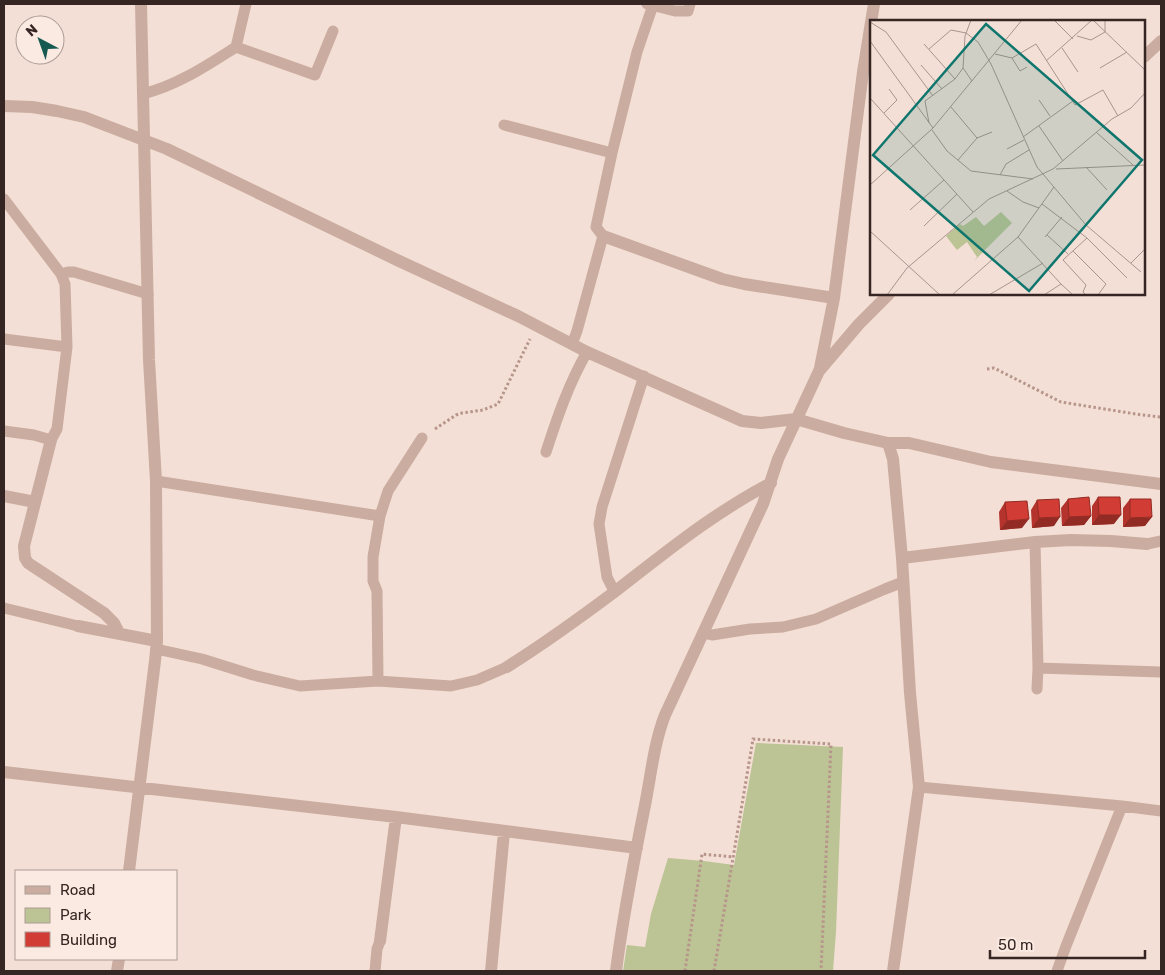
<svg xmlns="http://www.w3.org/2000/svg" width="1165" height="975" font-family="Rubik,sans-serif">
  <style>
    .green { fill: #bcc394 }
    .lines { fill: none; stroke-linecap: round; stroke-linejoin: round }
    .path { stroke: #b7958b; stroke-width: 3; stroke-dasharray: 2.5 2.5; stroke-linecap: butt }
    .lane { stroke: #cbaca0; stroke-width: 11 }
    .street { stroke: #cbaca0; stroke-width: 12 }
    .wall { fill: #b4342d }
    .shaded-wall { fill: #922b24 }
    .building { fill: #d13d34; stroke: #922b24 }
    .inset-road { fill: none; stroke: #a7958e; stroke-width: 1 }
    .view { fill: #0f766e; fill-opacity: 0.15; stroke: #0f766e; stroke-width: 2.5 }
    .inset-edge { fill: none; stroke: #352624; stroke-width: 2.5 }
  </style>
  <rect width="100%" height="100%" fill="#f3dfd5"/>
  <path class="green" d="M756,743L843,747L836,932L833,971H623L627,945L645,947L651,914L668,858L704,861L734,865Z"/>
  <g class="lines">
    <path class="path" d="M987,369L994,368L1061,402L1142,415L1161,417
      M435,429L456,415L462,413L483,410L498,404L530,339
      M685,971L702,854L733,857
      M714,971L753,739L831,744L821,971"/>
    <path class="lane" d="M647,4L675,11H688L690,4
      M236,47L315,75L333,31
      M143,94C178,85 206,66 236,47L246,4
      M504,125L612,153
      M4,199L61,274L68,272H74L148,294
      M4,339L67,347
      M572,344L577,331L603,236L596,227L612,153L637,52L653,5
      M4,431L34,435L51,440L57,429L67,347L65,284L61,274
      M546,452C557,418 569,383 587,352
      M156,481L380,516
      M1035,542L1038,668L1037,689
      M1147,544L1161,541
      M614,591L607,577L599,524L602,507L644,376
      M4,608L78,626
      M703,633L712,635L750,629L783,627L816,619L885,589L903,582
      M156,649L202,659L253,675L300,686L378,681L451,686L477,680L507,667
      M1038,668L1161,672
      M378,681L377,591L373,581V557L380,516L388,491L422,438
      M919,787L1122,806L1161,811
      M375,971L377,949L380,941
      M1057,971L1066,946L1122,806"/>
    <path class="street" d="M1144,57L1161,41
      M4,106L32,107L57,111L84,117L167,149L397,260L518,316L587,352L742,421L761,423L796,419L844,433L888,443H909L991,462L1161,484
      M603,236L722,279L744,284L834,298
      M820,368L834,298L863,72L874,4
      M51,440L24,546L25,558L28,563L104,613L114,623L119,633
      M888,443L893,459L902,558L910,693L919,787L893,971
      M4,496L35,502
      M902,558L1035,542L1071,540L1111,541L1147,544
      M78,626L157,641
      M507,667C545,643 581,617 617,590C666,552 715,512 771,483
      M4,772L396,817L637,848
      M129,871L155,661L157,641L156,481L149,360L141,4
      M380,941L396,817
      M117,971L119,959
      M491,971L504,832
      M616,971C623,915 634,860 645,805C651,775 654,743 665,715L763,504L778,459L819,371L859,324L889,294"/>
  </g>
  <path class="wall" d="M1098,497L1114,524L1092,525V506Z
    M1068,499L1091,516L1084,525L1062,526L1061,508Z
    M1130,499L1145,526L1123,527V508Z
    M1037,500L1054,526L1032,528L1031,510Z
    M1005,502L1022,528L1000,530L999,512Z"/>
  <path class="shaded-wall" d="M1099,515H1121L1114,524L1092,525Z
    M1091,516L1084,525L1062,526L1069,517Z
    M1060,517L1054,526L1032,528L1039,518Z
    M1152,517L1145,526L1123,527L1130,518Z
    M1029,519L1022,528L1000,530L1007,521Z"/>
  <path class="building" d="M1089,497L1091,516L1069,517L1068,499Z
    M1098,497H1120L1121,515H1099Z
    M1059,499L1060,517L1039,518L1037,500Z
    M1130,499H1151L1152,517L1130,518Z
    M1027,501L1029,519L1007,521L1005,502Z"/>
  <g transform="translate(870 20)">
    <rect width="275" height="275" fill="#f3dfd5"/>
    <path d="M131,192L142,203L104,241L107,237L97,222L87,230L76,216L90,204L93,206L106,197L114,206Z" fill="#bcc394"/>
    <path class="inset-road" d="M72,0H101M101,0L95,16L93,48L102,61M184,0L203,19M223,0L275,50M0,2L16,12L63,76M207,16L221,20L235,12V0M0,21L63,108M54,24L85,59M192,28L208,52M59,29L81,10L96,13L108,22L121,44L167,147L216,205L271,252M125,34L142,38L166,24L205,85L233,70L248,96M142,38L150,51L157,47M176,41L222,0M51,45L72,69M230,48L257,32M0,78L103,192M169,80L180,96M81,87L107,118M14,93L27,80L19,69M59,103L55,81L85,59L93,48M169,106L193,141M62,110L77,131L101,151L163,159M226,112L263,145M153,117L203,81M137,129L154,120M88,140L107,118L122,112M216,147L237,170M186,149L275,145M130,155L136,144L159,130M0,165L63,108L152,0M137,171L153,182L169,188M172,184L217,218L257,258M40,190L74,160M54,206L87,174M0,211L70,275M177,215L198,234M148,217L191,264L174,275M175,217L192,197M203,231L236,264L228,275M261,243L275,229M191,264L203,275M17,275L37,248L119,179L183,149L242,99L261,88L275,73M82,275L148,217L184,167M119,275L173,243M216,275L213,272L216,265L193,240L217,218"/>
    <path class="view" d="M116,4L272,140L159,271L3,135Z"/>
    <rect width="275" height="275" class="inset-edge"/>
  </g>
  <rect width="1165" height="975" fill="none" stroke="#352624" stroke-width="10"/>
  <rect x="15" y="870" width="162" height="90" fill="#faeae1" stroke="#ab9c95"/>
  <rect x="25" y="886" width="25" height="8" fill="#cbaca0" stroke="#ab9c95"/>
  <text x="60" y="895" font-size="15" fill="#352624">Road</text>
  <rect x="25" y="908" width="25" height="15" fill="#bcc394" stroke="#ab9c95"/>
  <text x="60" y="920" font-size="15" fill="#352624">Park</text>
  <rect x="25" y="932" width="25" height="15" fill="#d13d34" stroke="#ab9c95"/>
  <text x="60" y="945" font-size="15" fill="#352624">Building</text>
  <g transform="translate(40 40) rotate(319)"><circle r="24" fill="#faeae1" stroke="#ab9c95"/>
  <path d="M0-4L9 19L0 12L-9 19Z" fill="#165951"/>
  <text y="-8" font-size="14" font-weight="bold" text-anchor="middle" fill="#352624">N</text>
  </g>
  <path d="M990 950v8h155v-8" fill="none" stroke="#352624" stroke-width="2.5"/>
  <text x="998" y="950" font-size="15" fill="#352624" stroke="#faeae1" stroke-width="4" paint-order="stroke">50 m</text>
</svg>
